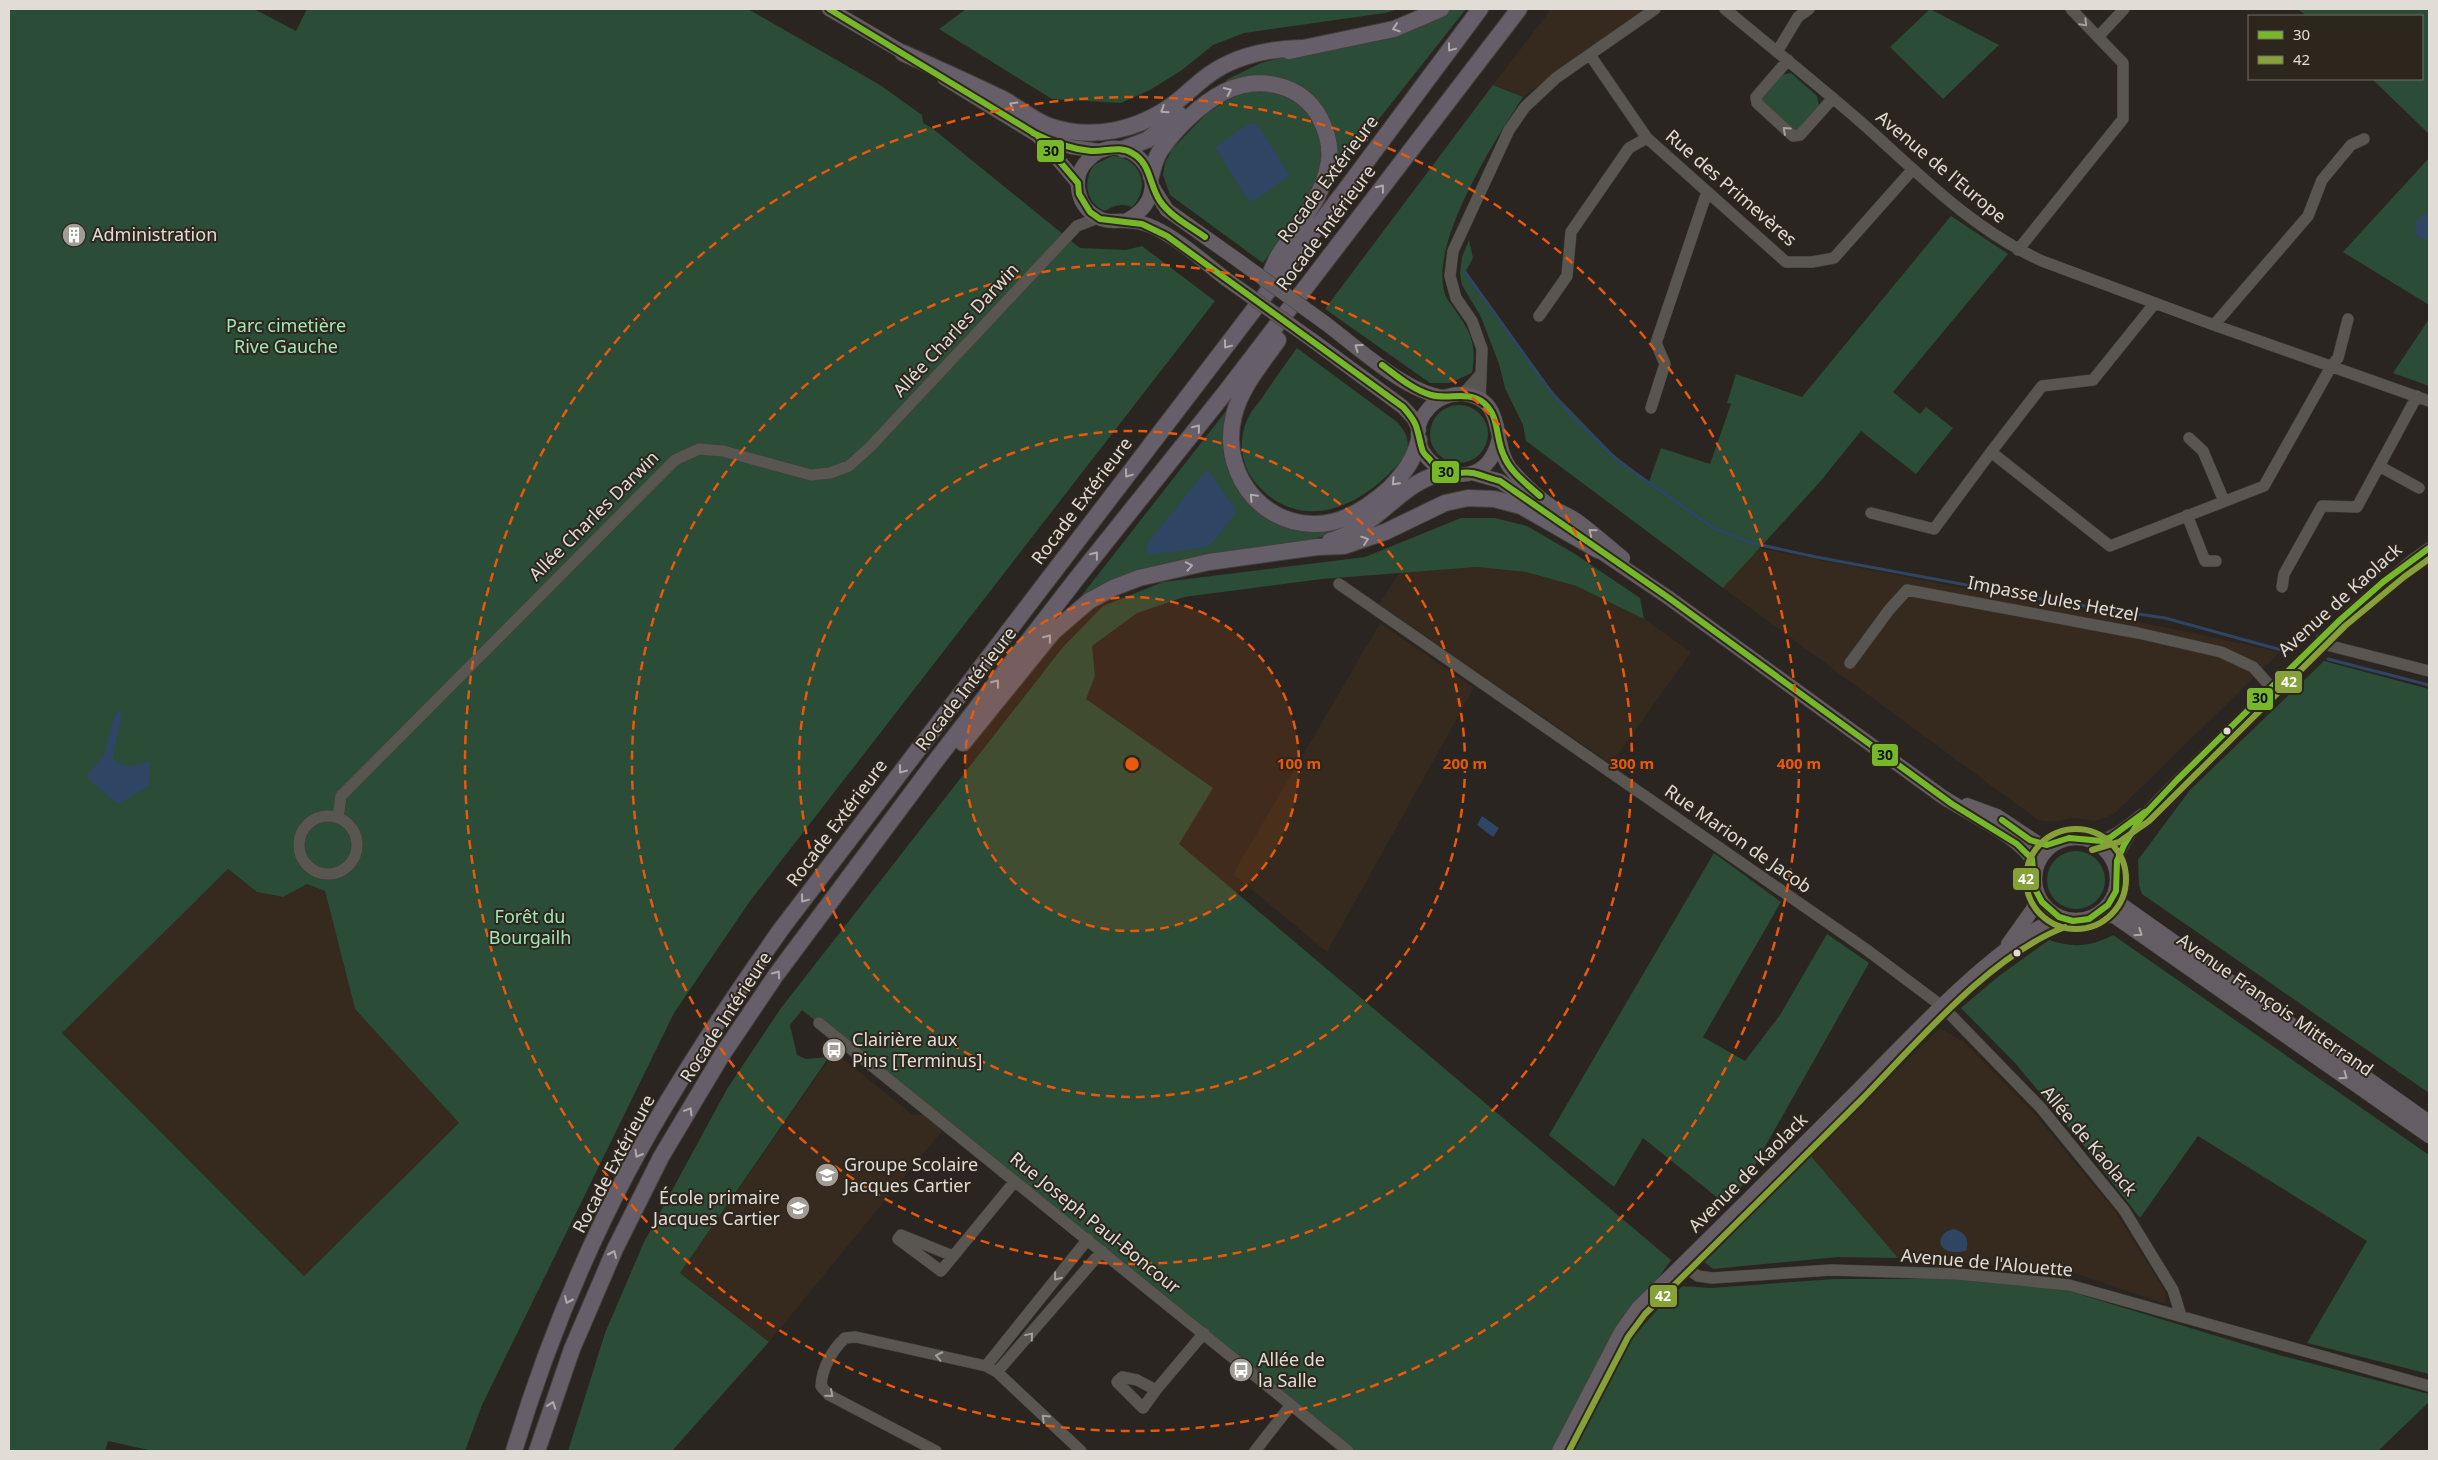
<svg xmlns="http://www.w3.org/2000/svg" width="2438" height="1460" font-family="'Noto Sans',sans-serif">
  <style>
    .built { fill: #352a1d }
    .green { fill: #2b4c36; fill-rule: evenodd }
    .water { fill: #2e4563 }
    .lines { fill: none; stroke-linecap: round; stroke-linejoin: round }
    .stream { stroke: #2e4563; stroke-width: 3 }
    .minor-casing { stroke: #43403c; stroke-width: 12 }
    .major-casing { stroke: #43403c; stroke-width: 15 }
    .highway-casing { stroke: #43403c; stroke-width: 18 }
    .minor { stroke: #595652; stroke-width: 11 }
    .major { stroke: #645d64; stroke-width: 14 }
    .highway { stroke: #665f69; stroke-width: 16 }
    .major-bridge-casing { stroke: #43403c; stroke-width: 15; stroke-linecap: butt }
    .major-bridge { stroke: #645d64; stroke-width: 14 }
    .bus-1-casing { stroke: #2d261d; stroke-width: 10 }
    .bus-2-casing { stroke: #2d261d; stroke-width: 10 }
    .bus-1 { stroke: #76b82a; stroke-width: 6 }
    .bus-2 { stroke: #85a137; stroke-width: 6 }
    .oneway { stroke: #a4a09b }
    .oneway2 { stroke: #b0aaaa }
    .oneway3 { stroke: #afa9a8 }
    .ring { fill: none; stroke: #e8590c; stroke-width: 2.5; stroke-dasharray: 9 6 }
    .bus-dot { fill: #e1dcd6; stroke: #2d261d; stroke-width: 2 }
    .labels { text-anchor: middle; stroke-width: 4; stroke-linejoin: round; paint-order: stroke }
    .street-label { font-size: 18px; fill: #e1dcd6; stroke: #2d261d }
    .poi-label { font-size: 18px; fill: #e1dcd6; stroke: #2d261d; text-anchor: start }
    .park-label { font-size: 18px; fill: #a3e8b9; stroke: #2d261d }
    .centre { fill: #e8590c; stroke: #2d261d; stroke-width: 2.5 }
    .ring-label { font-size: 15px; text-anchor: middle; font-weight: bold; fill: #e8590c; stroke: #2d261d; stroke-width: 4; stroke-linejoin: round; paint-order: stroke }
    .line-badge { stroke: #2d261d; stroke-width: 2 }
    .badge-label { font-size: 14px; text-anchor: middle; font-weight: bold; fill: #fff }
    .pale-badge-label { font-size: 14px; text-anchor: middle; font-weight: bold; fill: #111 }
  </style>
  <rect width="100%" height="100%" fill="#2a2520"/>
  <path class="built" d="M1551,9H1645L1523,97L1493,85Z
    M1758,548L2169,628L2280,652L2114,814L2096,821L2071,818L2053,822L2038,820L1723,588Z
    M1477,567L1526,572L1576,586L1644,619L1691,652L1611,764L1379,604L1400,572Z
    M1380,623L1474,688L1327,952L1233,874Z
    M228,869L257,892L283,897L307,884L325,891L355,1009L459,1123L304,1276L62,1033Z
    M1940,1028L1964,1042L2032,1111L2115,1211L2165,1291L2166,1304L2071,1272L1898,1258L1810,1155Z
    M834,1052L912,1114L925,1115L942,1131L769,1342L680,1273Z"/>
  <path class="green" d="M9,9H254L296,31L307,9H748L880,85L922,115L923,123L932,128L1080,248L1126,250L1142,246L1215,301L750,901L674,1013L482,1405L465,1451H153L108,1441L105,1451H9ZM228,869L257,892L283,897L307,884L325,891L355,1009L459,1123L304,1276L62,1033Z
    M966,9H1398L1385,13L1244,33L1213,45L1182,70L1150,90L1121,103L1052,99L939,29Z
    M1452,9H1466L1333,177L1336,159L1301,88L1211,94L1228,79L1261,63L1440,16Z
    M1930,9L1999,45L1943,99L1890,47Z
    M2298,9L2429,10V134L2372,79H2422V16H2306Z
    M1791,73L1817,96L1819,105L1798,130H1793L1762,102L1761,97L1781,75Z
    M1493,85L1523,97C1496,138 1428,245 1445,294C1446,299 1452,305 1455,310C1471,332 1477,345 1472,373L1450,383H1430L1325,309Z
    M1251,90C1273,90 1294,94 1308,114C1347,166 1292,221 1263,263L1170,195L1163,175L1165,163L1172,149L1207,113L1231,98Z
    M1112,156C1140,157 1152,187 1132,207C1122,203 1114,205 1105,211C1086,203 1082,181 1094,165Z
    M2429,158V305L2343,252Z
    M1951,216L2008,254L1893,392L1920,414L1926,407L1953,428L1916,474L1861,431L1819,483L1723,588L1526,441L1523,425L1505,388L1499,364L1481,317L1462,285L1460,273L1462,257L1469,240L1473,258L1466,271L1553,392L1613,454L1649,482L1661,448L1710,464L1731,404L1727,403L1736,374L1802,397Z
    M2429,319V386L2393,373Z
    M1297,348L1397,422C1404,429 1410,439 1407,449C1403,462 1390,473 1380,482C1341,516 1290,526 1254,481C1241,464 1238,440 1247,420C1250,412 1257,405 1262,398C1273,381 1285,365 1297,348Z
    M1430 434a29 29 0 1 1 58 0a29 29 0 1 1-58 0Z
    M1230,406C1226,418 1223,430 1223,443C1222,466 1238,500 1259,512C1268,517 1341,522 1357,523L1321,537L1108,583L1082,595Z
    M1461,518H1495L1527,526L1575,554L1640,598L1644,619L1576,586L1526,572L1477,567L1322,579L1184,597L1137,613L1092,646L1095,676L1086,699L1213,788L1179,844L1671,1260L1638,1308L1559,1451H1348L802,1010L790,1025L797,1055L806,1059L829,1057L680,1273L769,1342L672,1451H568L605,1333L644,1242L727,1089L781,1008L1063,647L1103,606L1163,582L1365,557Z
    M2324,661L2429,689V1093L2142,894L2139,885L2138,860L2190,790Z
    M2047 880a29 29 0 1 1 58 0a29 29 0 1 1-58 0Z
    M1714,853L1781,902L1703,1037L1745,1061L1780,1015L1827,934L1869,963L1744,1184L1724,1203L1643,1138L1614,1187L1549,1135Z
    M2113,935L2429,1155V1374L2307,1343L2367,1241L2198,1136L2140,1218L2080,1141L2016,1064L1961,1008L1999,976L2049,940C2073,948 2090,947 2113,935Z
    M1810,1155L1898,1258L1838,1257L1713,1269L1703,1261Z
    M1834,1279H1949L2059,1288L2279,1355L2429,1394V1402L2378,1451H1570L1629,1341L1669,1297L1683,1286L1710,1288Z"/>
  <path class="water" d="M1254,123L1259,127L1290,175L1254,201H1249L1215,147L1248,124Z
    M2429,211V241L2415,235L2416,221Z
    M1205,471L1209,472L1234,506L1235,514L1212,543L1202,548L1148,555L1146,545Z
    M120,710L122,715L113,757C123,771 137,765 150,761L149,786C137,791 130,799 118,804L87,778C90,769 96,766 101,759C111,745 107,721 120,710Z
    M1482,816L1499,828L1493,837L1477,825Z
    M1953,1229C1965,1231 1970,1240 1966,1251C1960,1252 1951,1253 1946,1250C1934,1243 1943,1231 1953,1229Z"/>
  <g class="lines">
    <path class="stream" d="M1465,272L1550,391L1573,417L1618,461L1715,529L1752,543L1816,557L2058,602L2165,618L2285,651
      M2328,659L2429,685"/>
    <g class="minor-casing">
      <path id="minor" d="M1725,9C1771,47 1817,84 1862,123C1919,174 1972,229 2042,261L2214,325L2429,401
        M2098,37L2124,9
        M1777,52L1798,17L1809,9
        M1590,55L1647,138L1786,262H1812L1834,258L1913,169
        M1788,60L1756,97L1757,103L1793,136L1800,135L1833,98
        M2018,250L2123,119V63L2071,9
        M2155,303L2093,380L2042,386L1991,452L2110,546L2264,486L2332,365L2338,358L2348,319
        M1539,316L1567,276L1571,232L1629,148L1647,138
        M2214,325L2308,216L2322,180L2351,145L2364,139
        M1463,394L1480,375
        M1480,401L1482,349L1472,321L1456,298L1450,276L1453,251L1509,130L1525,107L1556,78L1655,9
        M1651,408L1665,364L1656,343L1707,192
        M2189,438L2203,451L2224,501
        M2379,466L2419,488
        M1871,513L1934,529L1991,452
        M2187,515L2205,561H2216
        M1339,584L1867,950L1943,1007L2041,1108L2124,1210L2173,1290L2181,1316
        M2282,587L2284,574L2322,506L2357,507L2417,396
        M2321,639L2327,645L2429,671
        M1850,663L1889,610L1907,590L2138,633L2221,652L2253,667L2271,687
        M299 845a29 29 0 1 1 58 0a29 29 0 1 1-58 0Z
        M338,817L341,796L675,460L699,449L723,451L811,475L830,473L849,466L870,447L1077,226L1098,218
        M2091,841C2112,840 2126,826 2142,814
        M2115,866C2123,837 2148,810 2169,789L2352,610L2412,560L2429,548
        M819,1023L1348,1451
        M953,1256L901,1235L898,1239L941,1271L1015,1181
        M1682,1265L1698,1276L1712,1278L1831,1270L1957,1274L2069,1285L2429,1386
        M986,1366L1088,1239
        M997,1372L1102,1251
        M1156,1390L1143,1408L1117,1382L1122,1377L1137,1380L1156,1390L1204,1333
        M936,1451L829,1395L821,1386C822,1368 832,1350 845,1338L856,1337L986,1366L997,1372L1081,1451
        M1255,1451L1291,1405"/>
    </g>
    <g class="major-casing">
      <path id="major" d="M829,9L911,57
        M944,78L1037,135L1071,147L1100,151
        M1038,136L1078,183
        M1152,186L1167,210L1239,261
        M1125,221C1187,191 1127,118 1087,161C1079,169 1076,181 1079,193C1081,204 1089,213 1099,218C1108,223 1116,220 1125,221C1135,221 1147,224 1155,228C1180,240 1204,262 1226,279
        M1325,323C1356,346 1406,393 1444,397
        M1312,340L1403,407L1414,419L1419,430
        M1499,438C1482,514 1386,455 1429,408C1437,399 1450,393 1463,394C1508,399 1491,443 1510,468C1521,481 1538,497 1552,507C1561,512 1571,516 1579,522C1594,533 1608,546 1623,558
        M1472,473L1500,481L1547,514
        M1589,544L1669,598L1940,795C1965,812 2011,833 2029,855C2032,859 2034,864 2035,869
        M1967,805L1997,816L2039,844H2054
        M2035 879a41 41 0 1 1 82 0a41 41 0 1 1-82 0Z
        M2117,886L2118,898L2122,905L2429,1122
        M2096,916H2114L2429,1136
        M2008,944L2033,909L2037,893
        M1559,1451L1621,1332L1638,1308C1709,1239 1780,1168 1850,1098C1893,1056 2008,928 2062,919"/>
    </g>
    <g class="highway-casing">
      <path id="highway" d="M1289,51L1394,29L1441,9
        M903,53C936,68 970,83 1003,99C1018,107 1033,120 1049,126C1092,141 1139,130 1175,103C1187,94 1197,83 1210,74C1237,55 1268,49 1300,48
        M1123,149L1147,140L1180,115
        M1151,176C1153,168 1155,159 1160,151C1175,129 1200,104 1224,92C1258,75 1301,83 1320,118C1327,132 1331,146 1329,161C1324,197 1298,225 1279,255C1274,263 1271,273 1267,282
        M1278,340C1262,363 1241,387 1234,415C1220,467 1256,523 1313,524C1342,525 1369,507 1390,488C1404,473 1414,460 1419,440
        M1330,541C1339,538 1347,535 1355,530C1386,513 1409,478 1445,473
        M963,743L1053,632L1089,601L1113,588L1139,578L1209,562L1317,547L1344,546L1385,532L1445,503L1468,498L1494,499L1521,506L1598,550
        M514,1451C543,1355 581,1260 628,1171C673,1087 726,1007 782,928L1346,189L1480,9
        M537,1451L572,1349L615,1249L661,1157L722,1055L776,975L934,763L1077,578L1224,394L1519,9"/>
    </g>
    <use href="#minor" class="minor"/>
    <use href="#major" class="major"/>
    <use href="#highway" class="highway"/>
    <g class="major-bridge-casing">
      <path id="major-bridge" d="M1239,261L1325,323
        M1226,279L1312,340"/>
    </g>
    <use href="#major-bridge" class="major-bridge"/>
    <g class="bus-1-casing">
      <path id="bus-1" d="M829,9L1037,135L1078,183L1079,194L1090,212L1100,219L1142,224L1167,236L1403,407C1419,425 1416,427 1422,449C1423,454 1428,457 1431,461C1448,481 1454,470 1473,473C1482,475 1491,479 1500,481L1669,598L1952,804L2017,844L2032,859L2035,889L2042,902L2059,917L2073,921L2089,919L2108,905L2116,891L2117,861L2124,845L2141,818L2177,780L2340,620L2383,582L2429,548
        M1033,133C1051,142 1071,149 1091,151C1105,152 1120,145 1132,153C1151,163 1149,185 1160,201C1171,217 1190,226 1205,237
        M1382,365C1397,376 1413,390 1431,395C1449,400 1468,390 1484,403C1500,417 1495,438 1504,456C1511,473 1527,484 1540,496
        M2002,820L2030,840L2047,845L2069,838L2102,841L2111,837L2145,812"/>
    </g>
    <g class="bus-2-casing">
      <path id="bus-2" d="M2026 879a50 50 0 1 1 100 0a50 50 0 1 1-100 0Z
        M2092,850L2119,842L2149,821L2345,626L2404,577L2429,559
        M1569,1451L1628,1337L1645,1314C1717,1243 1789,1172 1861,1100C1918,1042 1989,956 2065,927"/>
    </g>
    <use href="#bus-1" class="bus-1"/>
    <use href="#bus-2" class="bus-2"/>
  </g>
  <defs><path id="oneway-chevron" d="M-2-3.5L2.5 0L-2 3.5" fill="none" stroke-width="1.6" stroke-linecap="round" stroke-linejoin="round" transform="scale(1.25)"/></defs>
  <g class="oneway">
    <use href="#oneway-chevron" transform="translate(2084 23) rotate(46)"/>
    <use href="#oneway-chevron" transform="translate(1786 130) rotate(-138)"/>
    <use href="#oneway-chevron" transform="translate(1057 1277) rotate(129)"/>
    <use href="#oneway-chevron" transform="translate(1030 1336) rotate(-50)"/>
    <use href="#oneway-chevron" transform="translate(939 1356) rotate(-168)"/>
    <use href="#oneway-chevron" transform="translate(830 1394) rotate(41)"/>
    <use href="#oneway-chevron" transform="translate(1045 1418) rotate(-136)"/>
  </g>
  <g class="oneway2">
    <use href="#oneway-chevron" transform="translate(1396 28) rotate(162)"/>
    <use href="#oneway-chevron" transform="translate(1451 48) rotate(127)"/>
    <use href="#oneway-chevron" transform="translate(1228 91) rotate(-25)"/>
    <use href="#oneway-chevron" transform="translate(1013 105) rotate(-149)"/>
    <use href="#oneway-chevron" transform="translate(1164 110) rotate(147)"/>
    <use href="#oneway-chevron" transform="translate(1381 188) rotate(-52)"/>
    <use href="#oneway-chevron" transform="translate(1227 345) rotate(127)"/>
    <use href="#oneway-chevron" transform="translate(1197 428) rotate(-51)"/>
    <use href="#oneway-chevron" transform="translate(1128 474) rotate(127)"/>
    <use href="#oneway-chevron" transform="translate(1395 482) rotate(134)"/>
    <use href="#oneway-chevron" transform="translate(1253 497) rotate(-133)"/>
    <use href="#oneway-chevron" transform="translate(1365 540) rotate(-19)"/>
    <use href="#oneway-chevron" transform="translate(1095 555) rotate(-51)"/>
    <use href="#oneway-chevron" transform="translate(1189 566) rotate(-11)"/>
    <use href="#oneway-chevron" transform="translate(1048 638) rotate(-51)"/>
    <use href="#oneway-chevron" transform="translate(996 683) rotate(-52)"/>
    <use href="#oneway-chevron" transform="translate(902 770) rotate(127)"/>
    <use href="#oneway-chevron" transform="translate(804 899) rotate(127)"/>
    <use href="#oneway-chevron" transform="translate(777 974) rotate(-55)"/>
    <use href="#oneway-chevron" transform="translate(689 1111) rotate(-59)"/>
    <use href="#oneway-chevron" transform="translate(638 1154) rotate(120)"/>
    <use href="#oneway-chevron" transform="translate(613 1254) rotate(-66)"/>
    <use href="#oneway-chevron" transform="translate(568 1300) rotate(114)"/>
    <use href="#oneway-chevron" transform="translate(552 1405) rotate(-70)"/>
  </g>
  <g class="oneway3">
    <use href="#oneway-chevron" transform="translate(1358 347) rotate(-144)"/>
    <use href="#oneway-chevron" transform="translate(1592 532) rotate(-141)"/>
    <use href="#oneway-chevron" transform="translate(2139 933) rotate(34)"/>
    <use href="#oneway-chevron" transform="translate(2344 1076) rotate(35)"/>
  </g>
  <circle cx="1132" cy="764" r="167" fill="#e8590c" fill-opacity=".12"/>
  <g class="ring">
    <circle cx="1132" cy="764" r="167"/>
    <circle cx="1132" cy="764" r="333"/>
    <circle cx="1132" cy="764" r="500"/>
    <circle cx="1132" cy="764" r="667"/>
  </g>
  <defs>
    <g id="building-disc" transform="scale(1.25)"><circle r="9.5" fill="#a19c96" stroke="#2d261d"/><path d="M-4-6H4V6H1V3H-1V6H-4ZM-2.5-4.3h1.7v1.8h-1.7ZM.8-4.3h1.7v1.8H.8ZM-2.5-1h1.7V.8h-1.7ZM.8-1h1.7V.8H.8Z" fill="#fff"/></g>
    <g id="bus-disc" transform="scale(1.25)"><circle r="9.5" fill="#a19c96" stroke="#2d261d"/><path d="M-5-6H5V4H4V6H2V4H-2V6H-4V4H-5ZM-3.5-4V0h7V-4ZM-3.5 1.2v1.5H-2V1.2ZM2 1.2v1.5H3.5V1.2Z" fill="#fff"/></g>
    <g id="school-disc" transform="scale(1.25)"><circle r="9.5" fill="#a19c96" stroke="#2d261d"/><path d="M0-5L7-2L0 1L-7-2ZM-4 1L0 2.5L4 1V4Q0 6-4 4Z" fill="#fff"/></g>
  </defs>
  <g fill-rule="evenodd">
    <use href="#building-disc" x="74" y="235"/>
    <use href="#bus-disc" x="834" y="1050"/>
    <use href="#school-disc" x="827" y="1175"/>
    <use href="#school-disc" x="798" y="1208"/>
    <use href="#bus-disc" x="1241" y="1370"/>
  </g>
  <g class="bus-dot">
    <circle cx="2227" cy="731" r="4.5"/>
    <circle cx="2017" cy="953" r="4.5"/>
  </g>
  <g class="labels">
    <g class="street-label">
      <text transform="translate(1941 167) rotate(40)" y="6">Avenue de l'Europe</text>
      <text transform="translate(1328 179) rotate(-53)" y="6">Rocade Extérieure</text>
      <text transform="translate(1731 188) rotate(41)" y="6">Rue des Primevères</text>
      <text transform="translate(1326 228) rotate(-53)" y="6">Rocade Intérieure</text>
      <text transform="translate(956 330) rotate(-47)" y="6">Allée Charles Darwin</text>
      <text transform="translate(1082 501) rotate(-53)" y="6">Rocade Extérieure</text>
      <text transform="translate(594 516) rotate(-45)" y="6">Allée Charles Darwin</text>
      <text transform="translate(2053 599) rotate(11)" y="6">Impasse Jules Hetzel</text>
      <text transform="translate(2340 600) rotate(-42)" y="6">Avenue de Kaolack</text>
      <text transform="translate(966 689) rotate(-52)" y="6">Rocade Intérieure</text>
      <text transform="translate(837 823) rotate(-53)" y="6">Rocade Extérieure</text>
      <text transform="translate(1738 839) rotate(35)" y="6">Rue Marion de Jacob</text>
      <text transform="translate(2275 1005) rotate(35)" y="6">Avenue François Mitterrand</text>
      <text transform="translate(726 1017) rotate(-57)" y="6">Rocade Intérieure</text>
      <text transform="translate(2089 1141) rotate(50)" y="6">Allée de Kaolack</text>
      <text transform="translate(614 1164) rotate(-62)" y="6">Rocade Extérieure</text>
      <text transform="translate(1748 1173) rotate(-45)" y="6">Avenue de Kaolack</text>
      <text transform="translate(1095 1223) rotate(39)" y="6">Rue Joseph Paul-Boncour</text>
      <text transform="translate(1987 1263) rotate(5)" y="6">Avenue de l'Alouette</text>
    </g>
    <g class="poi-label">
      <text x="92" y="241">Administration</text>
      <text x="852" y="1046">Clairière aux<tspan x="852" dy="21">Pins [Terminus]</tspan></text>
      <text x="844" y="1171">Groupe Scolaire<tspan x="844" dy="21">Jacques Cartier</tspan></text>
      <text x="780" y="1204" text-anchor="end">École primaire<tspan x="780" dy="21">Jacques Cartier</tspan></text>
      <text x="1258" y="1366">Allée de<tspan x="1258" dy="21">la Salle</tspan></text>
    </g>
    <g class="park-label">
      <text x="286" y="332">Parc cimetière<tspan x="286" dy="21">Rive Gauche</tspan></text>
      <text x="530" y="923">Forêt du<tspan x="530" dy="21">Bourgailh</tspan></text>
    </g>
  </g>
  <circle cx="1132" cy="764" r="8" class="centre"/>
  <g class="ring-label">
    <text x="1299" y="769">100 m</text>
    <text x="1465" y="769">200 m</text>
    <text x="1632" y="769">300 m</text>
    <text x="1799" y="769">400 m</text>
  </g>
  <g class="line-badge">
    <rect x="1036" y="139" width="29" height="24" rx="5" fill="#76b82a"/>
    <rect x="1431" y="460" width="29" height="24" rx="5" fill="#76b82a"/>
    <rect x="2274" y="670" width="29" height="24" rx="5" fill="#85a137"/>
    <rect x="2246" y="687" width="28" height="24" rx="5" fill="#76b82a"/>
    <rect x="1871" y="743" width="28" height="24" rx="5" fill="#76b82a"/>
    <rect x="2012" y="867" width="28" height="24" rx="5" fill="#85a137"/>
    <rect x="1649" y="1284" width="29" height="24" rx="5" fill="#85a137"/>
  </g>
  <g class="badge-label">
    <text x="2289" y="687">42</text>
    <text x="2026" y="884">42</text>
    <text x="1663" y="1301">42</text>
  </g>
  <g class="pale-badge-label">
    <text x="1051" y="156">30</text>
    <text x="1446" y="477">30</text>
    <text x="2260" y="703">30</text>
    <text x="1885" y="760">30</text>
  </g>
  <rect width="2438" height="1460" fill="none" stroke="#e1dcd6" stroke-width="20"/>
  <rect x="2248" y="15" width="175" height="65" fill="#2d261d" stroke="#756f67"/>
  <rect x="2258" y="31" width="25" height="8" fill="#76b82a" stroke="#756f67"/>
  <text x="2293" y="40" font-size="15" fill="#e1dcd6">30</text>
  <rect x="2258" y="56" width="25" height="8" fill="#85a137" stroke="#756f67"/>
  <text x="2293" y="65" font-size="15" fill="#e1dcd6">42</text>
</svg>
